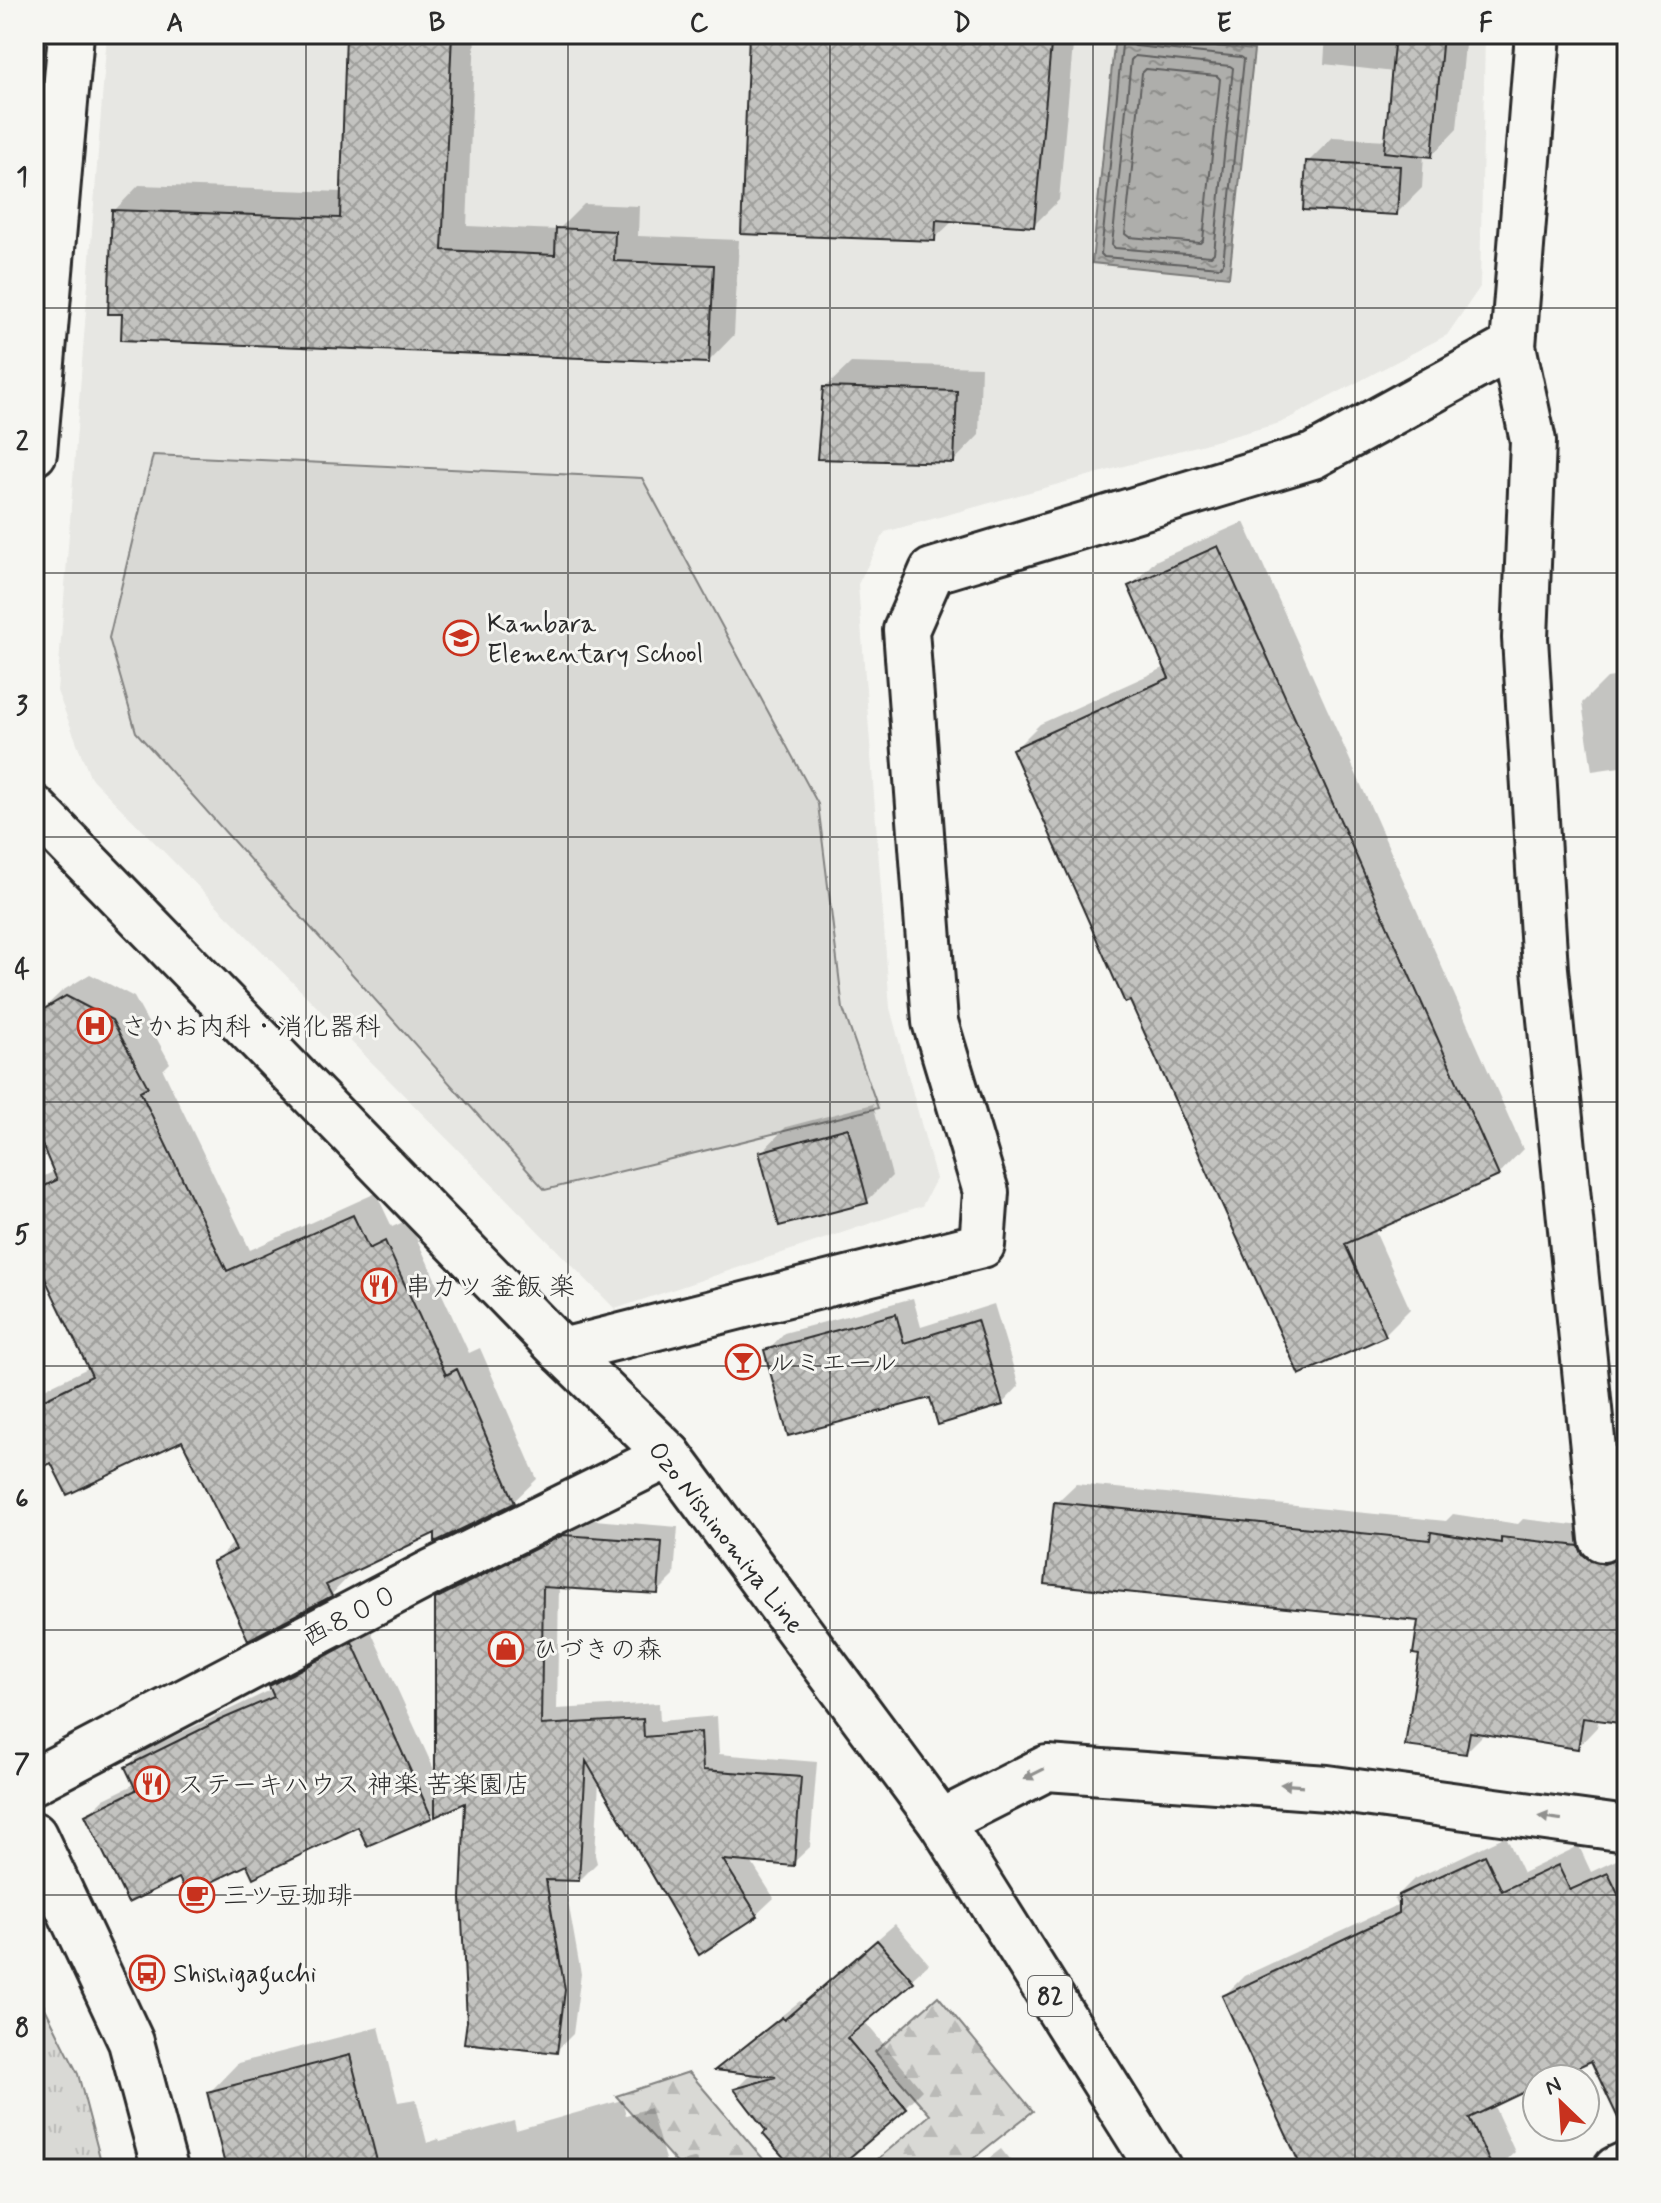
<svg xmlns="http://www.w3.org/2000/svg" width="1661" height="2203" font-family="Mynerve,'Klee One',sans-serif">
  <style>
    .built { fill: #e7e7e3 }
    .forest { fill: url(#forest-firs); stroke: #828280; stroke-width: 2 }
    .park { fill: url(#park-tufts); stroke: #828280; stroke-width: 2 }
    .garden { fill: #d9d9d5; stroke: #828280; stroke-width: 2 }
    .water { fill: url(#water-ripples); stroke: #7a7a78; stroke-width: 2 }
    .shadow { fill: #0003 }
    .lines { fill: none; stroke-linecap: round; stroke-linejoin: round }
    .shore { stroke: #5f5f5e; stroke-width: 2 }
    .building { fill: url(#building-cross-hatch); stroke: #2b2b2b; stroke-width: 2 }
    .minor-casing { stroke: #2b2b2b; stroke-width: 50 }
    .major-casing { stroke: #2b2b2b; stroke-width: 50 }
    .minor { stroke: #f6f6f2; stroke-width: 44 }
    .major { stroke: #f6f6f2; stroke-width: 44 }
    .oneway { fill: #90908e }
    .grid { fill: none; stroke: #2b2b2b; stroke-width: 2; stroke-opacity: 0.55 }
    .labels { text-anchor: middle; stroke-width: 6; stroke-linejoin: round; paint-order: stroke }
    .shield { fill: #f6f6f2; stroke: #686867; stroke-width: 2 }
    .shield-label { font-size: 24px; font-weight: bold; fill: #2b2b2b }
    .poi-label { font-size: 26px; fill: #2b2b2b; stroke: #f6f6f2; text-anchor: start }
    .street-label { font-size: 26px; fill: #2b2b2b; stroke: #f6f6f2 }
    .neatline { fill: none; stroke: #2b2b2b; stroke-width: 3 }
    .grid-label { font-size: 26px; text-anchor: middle; font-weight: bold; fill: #2b2b2b }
  </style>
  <defs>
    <pattern id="forest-firs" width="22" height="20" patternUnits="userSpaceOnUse" patternTransform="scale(2)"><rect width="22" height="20" fill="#d9d9d5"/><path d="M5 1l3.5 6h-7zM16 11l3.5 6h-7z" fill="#babab7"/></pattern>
    <pattern id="park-tufts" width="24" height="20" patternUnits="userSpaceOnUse" patternTransform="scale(2)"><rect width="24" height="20" fill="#d9d9d5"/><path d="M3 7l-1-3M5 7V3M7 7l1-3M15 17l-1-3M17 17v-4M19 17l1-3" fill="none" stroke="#babab7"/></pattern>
    <pattern id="water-ripples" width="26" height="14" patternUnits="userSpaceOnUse" patternTransform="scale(2)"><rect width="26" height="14" fill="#aeaeab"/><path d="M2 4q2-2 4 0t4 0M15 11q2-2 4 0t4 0" fill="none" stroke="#8e8e8b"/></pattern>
    <pattern id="building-cross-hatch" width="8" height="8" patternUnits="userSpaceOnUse" patternTransform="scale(2)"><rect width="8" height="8" fill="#c3c3c0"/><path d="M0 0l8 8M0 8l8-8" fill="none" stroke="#9f9f9c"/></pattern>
  </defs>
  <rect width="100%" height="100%" fill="#f6f6f2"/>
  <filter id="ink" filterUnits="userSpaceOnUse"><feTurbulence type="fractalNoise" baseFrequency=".0125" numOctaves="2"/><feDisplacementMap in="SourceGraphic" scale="16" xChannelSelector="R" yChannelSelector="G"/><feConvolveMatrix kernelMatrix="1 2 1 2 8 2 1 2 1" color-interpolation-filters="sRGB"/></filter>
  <g filter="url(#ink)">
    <path class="built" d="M107,34H1485L1480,287L1447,335L1280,423L885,532L858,584L890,1008L936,1179L922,1206L615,1309L90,777L57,691Z"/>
    <path class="forest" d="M938,1996L1033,2111L960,2169H866L930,2115L875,2052Z
      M689,2072L772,2169H682L616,2096Z"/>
    <path class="park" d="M34,1986L78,2074L103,2169H34Z"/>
    <path class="garden" d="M153,455L642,478L818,804L843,1009L878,1108L545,1190L136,732L109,638Z"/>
    <path class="water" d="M1115,36L1254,50L1229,277L1092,263Z"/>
    <path class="shadow" d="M348,34H475L467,226L558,230L584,204L639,206L638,236L739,240L734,335L709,361L125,312L114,211L139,185L342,192Z
      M751,34H1074L1059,200L1034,225L954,220L934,239Z
      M1326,34H1466L1457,129L1432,155L1424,154L1422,188L1397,213L1308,162L1333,137L1387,140L1394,72L1324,64Z
      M851,363L981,367L979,435L954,461L825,388Z
      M1244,522L1523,1149L1498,1175L1374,1229L1410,1309L1385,1334L1132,998L1014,750L1040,724L1166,667L1130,587L1155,561Z
      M1627,675V766L1592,771L1582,703L1607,678Z
      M90,974L134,997L170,1063L163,1070L250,1250L376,1193L392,1227L408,1220L469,1353L480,1348L537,1479L514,1501L437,1530L352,1570L353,1572L331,1595L214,1563L234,1542L183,1438L34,1465V1394L90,1367L34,1251V1181L55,1171L34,1121V1058L38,1014L62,991Z
      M873,1104L892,1176L867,1201L761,1153L786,1127Z
      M913,1298L921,1327L994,1304L1019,1386L1002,1404L932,1396L767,1351L784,1333Z
      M1076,1484L1446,1521L1453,1514L1518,1524L1523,1519L1598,1528L1611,1543L1627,1544V1722L1599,1718L1597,1727L1578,1747L1486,1732L1466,1752L1421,1653L1420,1620L1056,1503Z
      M582,1519L678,1527L674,1576L658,1592L559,1586L557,1709L659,1703L660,1721L717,1716L719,1754L817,1762L810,1847L793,1863L750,1860L774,1898L757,1914L699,1952L599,1781L595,1855L597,1863L581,1879H564L581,1974L573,2034L556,2051L469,2021L468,1800L437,1810L431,1816L359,1825L248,1862L180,1875L87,1815L104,1799L135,1784L127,1767L143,1751L273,1689L272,1686L288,1670L369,1627L437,1776V1599L454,1582Z
      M1506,1836L1523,1873L1579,1846L1591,1872L1627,1855V2077L1592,2058L1547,2079H1537V2084L1493,2104L1515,2152L1497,2169H1305L1224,1996L1244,1976L1397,1905L1394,1899L1414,1879Z
      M895,1924L929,1964L864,2021L922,2090L905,2107L833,2169H796L736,2089L753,2072L719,2069L735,2053L800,2001L803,2004Z
      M379,2027L398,2102L416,2099L427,2143L439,2139L440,2142L514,2121L516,2130L622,2100L626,2115L650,2108L667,2166L697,2158L700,2169H229L209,2093L238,2063Z
      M1001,2149L1017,2169H975Z
      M1057,2159L1065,2169H1046Z"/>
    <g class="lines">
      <path class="shore" d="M1127,41L1135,46L1241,57L1244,59L1223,264L1220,267L1104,257L1101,254L1122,45Z
        M1135,56L1230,66L1233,68L1214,253L1211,256L1115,248L1112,245L1131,60Z
        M1146,69L1217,76L1220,79L1203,240L1200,243L1129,237L1125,234L1142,73Z"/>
    </g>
    <path class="building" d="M346,34H452L442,250L555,255L556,228L615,231L614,261L714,265L709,363L121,340L122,314H108L112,210L340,218Z
      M749,34H1052L1034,227L936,220L935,241L741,234Z
      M1395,34H1443L1432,157L1384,152Z
      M1306,161L1400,166L1397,215L1303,210Z
      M823,387L957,391L954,463L817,459Z
      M1218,546L1499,1176L1345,1244L1386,1336L1299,1375L1130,1001L1125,1003L1012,749L1169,678L1128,586Z
      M66,996L112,1020L148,1087L140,1091L227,1271L353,1215L369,1249L385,1241L446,1375L457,1369L515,1503L435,1542V1533L326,1585L332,1596L248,1640L212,1562L236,1550L182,1441L67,1495L51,1463L34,1471V1404L92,1376L34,1256V1191L57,1180L34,1126V1015Z
      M848,1128L868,1203L779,1226L759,1152Z
      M896,1314L904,1343L977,1320L1003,1405L938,1425L930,1398L788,1436L764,1350Z
      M1054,1502L1430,1540L1431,1532L1501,1543V1537L1579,1546L1582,1554L1591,1561L1604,1564L1616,1560L1623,1552H1627V1724L1583,1718L1578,1749L1470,1732L1466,1754L1405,1746L1419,1655L1413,1654L1418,1621L1045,1584Z
      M563,1535L662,1542L658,1594L543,1587L541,1725L643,1719L644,1737L701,1732L703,1770L801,1777L794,1866L723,1860L758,1916L699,1955L586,1761L579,1881L546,1880L565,1990L557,2053L464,2043L467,2021L461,1899L465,1803L435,1817V1599Z
      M352,1642L432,1818L367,1846L358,1827L253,1878L247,1865L187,1894L179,1878L128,1903L85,1815L136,1790L125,1767L218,1721L274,1697L269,1686Z
      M1485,1855L1502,1891L1558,1865L1570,1890L1608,1873L1627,1913V2137L1591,2061L1552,2079H1537V2086L1469,2118L1493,2169H1302L1222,1996L1399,1913V1895Z
      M877,1940L914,1982L847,2038L907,2109L836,2169H794L763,2134L766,2131L734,2089L776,2077L715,2070L782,2017L784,2020Z
      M350,2055L379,2169H226L207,2092Z"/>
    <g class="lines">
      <g class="minor-casing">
        <path id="minor" d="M1538,34L1513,346L1533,441L1525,638L1545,969L1602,1539
          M34,453L71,34
          M562,1351L982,1245L986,1192L935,1022L906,630L932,571L1313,456L1513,346
          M34,1781L432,1572L669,1455
          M941,1822L1047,1768L1327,1788L1627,1829
          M34,1835L131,2042L165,2169
          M1616,2169L1627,2164"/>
      </g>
      <g class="major-casing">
        <path id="major" d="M34,808L562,1351L669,1455L941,1822L1159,2169"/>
      </g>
      <use href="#minor" class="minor"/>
      <use href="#major" class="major"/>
    </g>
    <defs><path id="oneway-solid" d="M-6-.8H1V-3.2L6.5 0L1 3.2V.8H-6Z" transform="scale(2)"/></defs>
    <g class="oneway">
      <use href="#oneway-solid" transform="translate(1034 1774) rotate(153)"/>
      <use href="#oneway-solid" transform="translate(1292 1785) rotate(-176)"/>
      <use href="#oneway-solid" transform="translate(1550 1818) rotate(-172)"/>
    </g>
  </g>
  <path class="grid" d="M306,34V2169M568,34V2169M830,34V2169M1093,34V2169M1355,34V2169M34,308H1627M34,573H1627M34,837H1627M34,1102H1627M34,1366H1627M34,1630H1627M34,1895H1627"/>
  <defs>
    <g id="school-ring" transform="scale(1.8)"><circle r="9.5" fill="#f6f6f2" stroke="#c8321e" stroke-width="1.5"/><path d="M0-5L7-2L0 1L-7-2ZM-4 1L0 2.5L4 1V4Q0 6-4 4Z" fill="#c8321e"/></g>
    <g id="hospital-ring" transform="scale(1.8)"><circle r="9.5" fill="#f6f6f2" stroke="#c8321e" stroke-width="1.5"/><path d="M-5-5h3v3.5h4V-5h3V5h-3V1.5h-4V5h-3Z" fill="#c8321e"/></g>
    <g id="restaurant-ring" transform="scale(1.8)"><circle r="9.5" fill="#f6f6f2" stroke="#c8321e" stroke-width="1.5"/><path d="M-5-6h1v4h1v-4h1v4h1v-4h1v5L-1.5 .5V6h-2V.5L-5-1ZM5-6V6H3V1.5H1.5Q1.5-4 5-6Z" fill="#c8321e"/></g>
    <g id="bar-ring" transform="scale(1.8)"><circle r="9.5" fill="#f6f6f2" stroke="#c8321e" stroke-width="1.5"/><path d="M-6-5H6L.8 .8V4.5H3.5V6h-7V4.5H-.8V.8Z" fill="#c8321e"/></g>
    <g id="shop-ring" transform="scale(1.8)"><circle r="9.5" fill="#f6f6f2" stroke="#c8321e" stroke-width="1.5"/><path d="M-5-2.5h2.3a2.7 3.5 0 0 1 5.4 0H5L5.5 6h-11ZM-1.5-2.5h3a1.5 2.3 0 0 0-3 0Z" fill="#c8321e"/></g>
    <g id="cafe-ring" transform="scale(1.8)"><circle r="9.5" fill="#f6f6f2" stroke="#c8321e" stroke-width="1.5"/><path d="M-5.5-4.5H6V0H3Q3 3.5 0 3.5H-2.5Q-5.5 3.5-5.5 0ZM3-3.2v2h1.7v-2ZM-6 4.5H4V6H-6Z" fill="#c8321e"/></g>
    <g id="bus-ring" transform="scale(1.8)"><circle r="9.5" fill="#f6f6f2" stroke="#c8321e" stroke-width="1.5"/><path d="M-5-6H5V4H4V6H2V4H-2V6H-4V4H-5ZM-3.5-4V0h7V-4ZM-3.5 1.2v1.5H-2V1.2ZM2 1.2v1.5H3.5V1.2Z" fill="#c8321e"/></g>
  </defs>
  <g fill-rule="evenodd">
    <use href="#school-ring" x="461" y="638"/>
    <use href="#hospital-ring" x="95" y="1026"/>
    <use href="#restaurant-ring" x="379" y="1286"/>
    <use href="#bar-ring" x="743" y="1362"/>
    <use href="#shop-ring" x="506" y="1649"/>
    <use href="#restaurant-ring" x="152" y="1784"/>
    <use href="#cafe-ring" x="197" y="1895"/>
    <use href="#bus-ring" x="147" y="1973"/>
  </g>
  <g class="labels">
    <rect class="shield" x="1028" y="1976" width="44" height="40" rx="6"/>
    <g class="shield-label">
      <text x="1050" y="2004">82</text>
    </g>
    <g class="poi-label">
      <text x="487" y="632">Kambara<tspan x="487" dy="30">Elementary School</tspan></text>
      <text x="121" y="1035">さかお内科・消化器科</text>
      <text x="405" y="1295">串カツ 釜飯 楽</text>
      <text x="769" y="1371">ルミエール</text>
      <text x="532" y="1658">ひづきの森</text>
      <text x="178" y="1793">ステーキハウス 神楽 苦楽園店</text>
      <text x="223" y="1904">三ツ豆珈琲</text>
      <text x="173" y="1982">Shishigaguchi</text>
    </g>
    <g class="street-label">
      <text transform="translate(727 1537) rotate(52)" y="9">Ozo Nishinomiya Line</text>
      <text transform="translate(350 1615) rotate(-28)" y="9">西８００</text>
    </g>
  </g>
  <rect width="1661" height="2203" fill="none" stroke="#f6f6f2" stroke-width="88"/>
  <g transform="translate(1561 2103) rotate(335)"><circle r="38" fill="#f6f6f2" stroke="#a5a5a2" stroke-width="2"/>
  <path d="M0-6L14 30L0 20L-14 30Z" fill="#c8321e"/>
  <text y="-12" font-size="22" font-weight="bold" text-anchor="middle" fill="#2b2b2b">N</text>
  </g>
  <rect x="44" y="44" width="1573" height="2115" class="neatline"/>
  <g class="grid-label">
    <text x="175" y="31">A</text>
    <text x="437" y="31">B</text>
    <text x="699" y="31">C</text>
    <text x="962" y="31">D</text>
    <text x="1224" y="31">E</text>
    <text x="1486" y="31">F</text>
    <text x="22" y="185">1</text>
    <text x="22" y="450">2</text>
    <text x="22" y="714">3</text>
    <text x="22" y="978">4</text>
    <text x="22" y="1243">5</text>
    <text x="22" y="1507">6</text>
    <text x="22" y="1772">7</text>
    <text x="22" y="2036">8</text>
  </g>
</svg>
